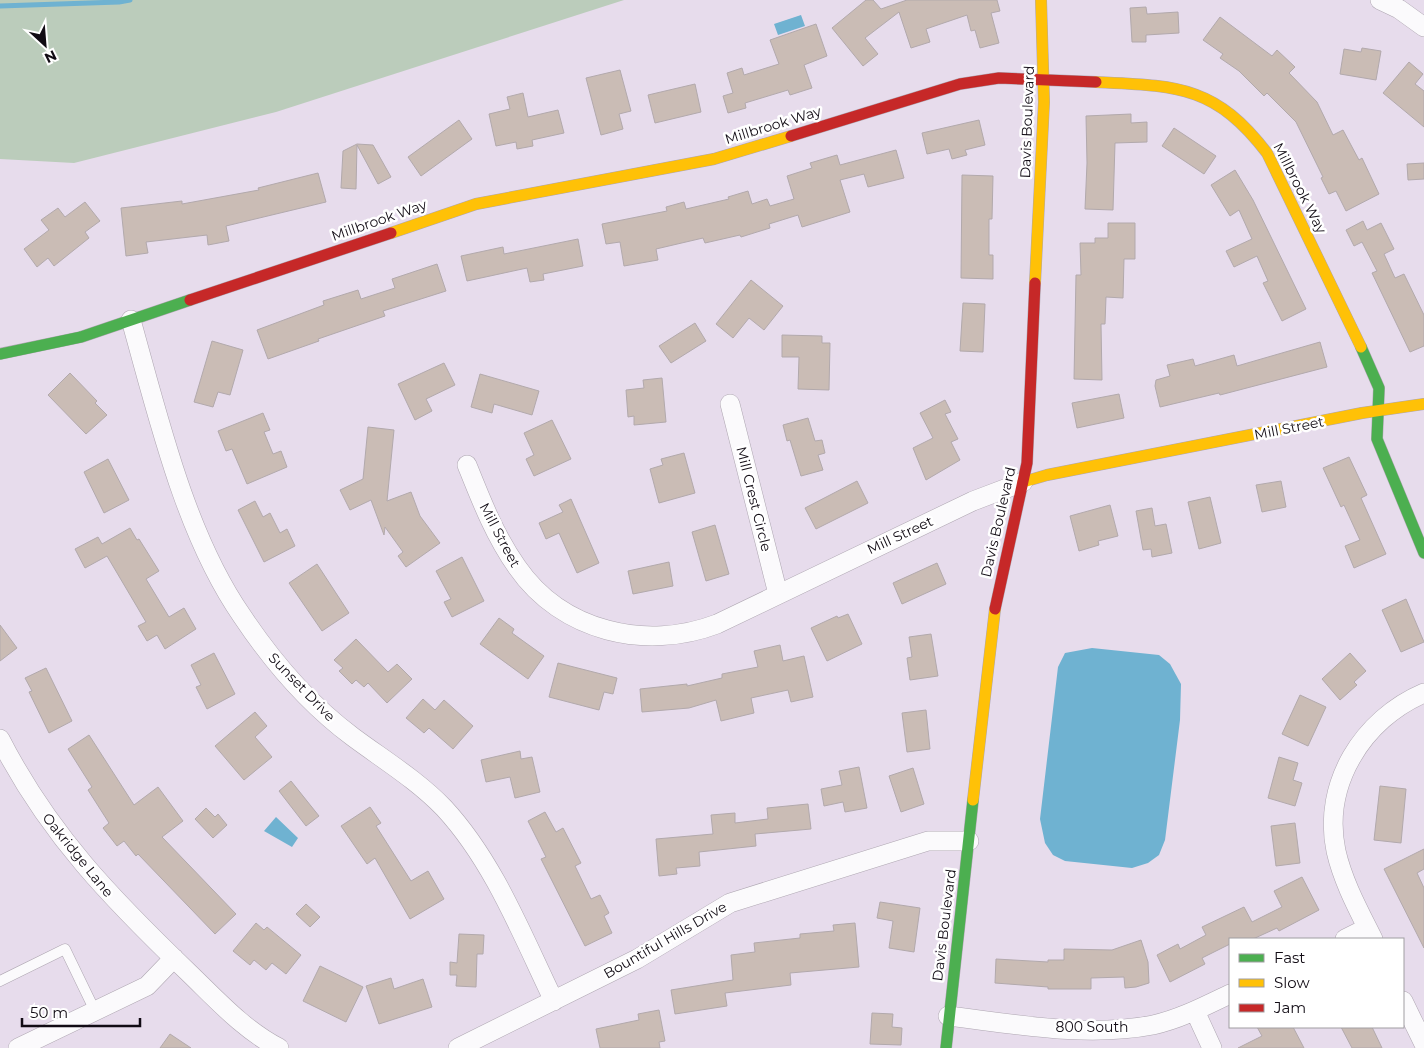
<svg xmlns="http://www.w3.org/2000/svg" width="1424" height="1048" font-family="Montserrat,sans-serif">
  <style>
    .green { fill: #bcb }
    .water { fill: #6fb2d1 }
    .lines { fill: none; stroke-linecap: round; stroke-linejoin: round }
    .stream { stroke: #6fb2d1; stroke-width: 5 }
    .building { fill: #cabcb5; stroke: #b2a9ac }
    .lane-casing { stroke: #aea6b1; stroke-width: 11 }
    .street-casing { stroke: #aea6b1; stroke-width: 20 }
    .fast-casing { stroke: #aea6b1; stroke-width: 12 }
    .slow-casing { stroke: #aea6b1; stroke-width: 12 }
    .jam-casing { stroke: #aea6b1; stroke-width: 12 }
    .lane { stroke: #fbfafc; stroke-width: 10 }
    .street { stroke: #fbfafc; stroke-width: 19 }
    .fast { stroke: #4caf50; stroke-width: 11 }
    .slow { stroke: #ffc107; stroke-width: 11 }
    .jam { stroke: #c62828; stroke-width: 11 }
    .labels { text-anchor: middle; stroke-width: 5; stroke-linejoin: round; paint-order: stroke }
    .street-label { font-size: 14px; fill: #110b14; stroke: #fff }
  </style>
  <rect width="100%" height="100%" fill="#e7dcec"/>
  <path class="green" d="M0,0H624L276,112L74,163L0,159Z"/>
  <path class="water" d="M801,15L805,26L778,35L774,24Z
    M1092,648L1159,655L1170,664L1181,684L1180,720L1165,840L1159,855L1148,863L1132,868L1065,861L1053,855L1045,843L1040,819L1058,667L1065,653Z
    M276,817L298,838L292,847L264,831Z"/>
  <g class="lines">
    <path class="stream" d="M0,6L119,2L130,0"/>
  </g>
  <path class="building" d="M866,0H873L881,9L907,0H997L1000,11L991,13L999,43L980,48L975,30L971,31L967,15L926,29L930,42L911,48L899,12L865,38L878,54L863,66L832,28Z
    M1146,7L1147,14L1178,12L1179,33L1146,35V42H1132L1130,8Z
    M1220,17L1272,56L1277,50L1295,67L1289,73L1317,102L1333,135L1343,130L1359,160L1362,158L1379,194L1346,211L1336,191L1329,194L1321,178L1323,177L1296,122L1267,93L1264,96L1239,71L1220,58L1223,54L1203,40Z
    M816,24L827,56L804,65L812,88L790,95L788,90L745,103L746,108L728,113L723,96L733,93L727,73L742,68L744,75L779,64L770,40Z
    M1362,48L1381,51L1376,80L1340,74L1344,49L1361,52Z
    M1409,62L1423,74L1415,84L1424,91V127L1383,93Z
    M620,70L631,111L619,114L623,129L601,135L586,78Z
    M695,84L701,112L655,123L648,95Z
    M523,93L528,117L558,110L564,133L532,140L533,146L517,149L516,142L496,146L489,114L510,109L507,97Z
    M1131,114V123L1147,122V142L1115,143L1113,210L1085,209L1087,163L1086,116Z
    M459,120L472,139L421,176L408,157Z
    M979,120L985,145L965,150L967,155L952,159L949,149L927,154L922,133Z
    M1174,128L1216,156L1204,174L1162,146Z
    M357,144L373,145L391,177L378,184L357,145L356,189L341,188L343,151Z
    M896,150L904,178L868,187L864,174L840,180L850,212L802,227L798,215L769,224L770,228L741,237L740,235L705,243L703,238L656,249L658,260L624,266L620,242L606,244L602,224L667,211L666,207L684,202L686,209L729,199L728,197L748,191L752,204L767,199L770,206L794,199L787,176L812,168L810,163L837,155L840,165Z
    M1424,163V179L1408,180L1407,164Z
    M1235,170L1253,200L1306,309L1282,321L1263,283L1268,281L1257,256L1234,267L1226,251L1252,239L1239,210L1230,216L1211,185Z
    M318,173L326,202L226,226L229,241L208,245L207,235L146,242L148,253L126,256L121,208L182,201V204L259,190L258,188Z
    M962,175L993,176L992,219H989V255H993V279L961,278Z
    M85,202L100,221L85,232L89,238L54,266L48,258L37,267L24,249L49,230L41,220L58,208L65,217Z
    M1363,221L1367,230L1381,223L1394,249L1384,254L1395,278L1404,274L1424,315V346L1410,352L1372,273L1377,271L1362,242L1354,246L1346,230Z
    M1108,223H1135V259H1124L1123,298L1106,297L1105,324H1101L1102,380L1074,379L1076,275H1081L1080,243H1095V238H1108Z
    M578,239L583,266L543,274L544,280L530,282L527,268L467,281L461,256L503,247L504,254Z
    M437,264L446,291L383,311L385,316L318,339L319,341L268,359L257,330L324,305L323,301L358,290L361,299L395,288L392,279Z
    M751,280L783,306L764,330L749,318L733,338L716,324Z
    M963,303L985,304L983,352L960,351Z
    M695,323L706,341L671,363L659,346Z
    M782,335L822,336V343H830L829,390L798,389L799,357H782Z
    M212,341L243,350L230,395L218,392L213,407L194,402Z
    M1320,342L1327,367L1220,395L1219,393L1160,407L1155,386L1156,380L1170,376L1167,365L1193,359L1195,366L1234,355L1237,366Z
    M444,363L455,385L426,399L432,411L415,420L398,384Z
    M70,373L97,401L95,403L107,415L86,434L48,395Z
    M480,374L539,391L532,415L494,404L492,413L471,407Z
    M662,378L666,422L634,425V416L628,417L626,390L644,388L643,380Z
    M1119,394L1124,418L1077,428L1072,403Z
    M945,400L951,412L945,414L958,439L951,442L960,460L926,480L913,448L933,438L920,413Z
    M263,413L270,430L264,432L273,454L281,451L287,467L247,484L232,449L226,451L218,431Z
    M808,418L815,441L822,440L825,453L818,455L823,470L801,476L790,440L787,441L783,425Z
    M552,420L571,459L534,476L526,459L534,455L524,433Z
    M368,427L394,430L387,501L411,492L420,516L440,543L406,567L398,556L403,552L385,527L384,535L371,500L350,510L340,490L363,479Z
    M684,453L695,493L659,503L650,469L663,465L661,459Z
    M1349,457L1367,495L1361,498L1386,554L1354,568L1345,546L1360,540L1344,505L1341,507L1323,468Z
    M108,459L129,500L104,513L84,472Z
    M857,481L868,503L816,529L805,508Z
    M1281,481L1286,507L1262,512L1256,485Z
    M1210,497L1221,543L1199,549L1188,502Z
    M571,499L599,563L577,573L559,533L546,539L539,523L563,512L559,505Z
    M255,501L263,517L270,513L280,533L287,529L295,546L264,562L238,510Z
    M1110,505L1118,536L1098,541L1099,545L1079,551L1070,516Z
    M1152,508L1155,526L1166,524L1172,553L1152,557L1151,549L1143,550L1136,511Z
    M715,525L729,574L706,581L692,532Z
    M130,528L137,540L139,539L159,571L146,579L169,617L184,608L196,629L165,649L157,635L147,641L138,626L146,622L107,556L85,568L75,549L98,537L102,544Z
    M462,557L484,601L452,617L444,602L451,599L436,571Z
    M669,562L673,586L633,594L628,571Z
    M937,563L946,584L902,604L893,583Z
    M317,564L349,613L322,631L289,583Z
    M1406,599L1424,642L1401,652L1382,610Z
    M848,614L862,644L827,661L811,628L837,616L838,618Z
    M499,618L514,629L512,633L544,656L528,679L480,644Z
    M0,625L17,648L0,661Z
    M931,634L938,676L910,680L907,658L912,657L909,637Z
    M356,639L388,672L397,664L412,679L387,703L368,683L364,687L356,680L352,684L339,671L343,668L334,660Z
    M780,645L783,661L804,656L813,697L791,702L788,690L751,698L754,713L721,721L716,700L689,708L642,712L640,689L687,684V686L722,678V674L758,667L754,651Z
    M214,653L235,694L207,709L196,687L201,685L191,665Z
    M1350,653L1366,671L1354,682L1357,685L1340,700L1322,679Z
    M558,663L617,678L613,694L604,692L599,710L549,697Z
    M46,668L72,721L49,733L29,692L32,691L25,678Z
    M1300,695L1326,707L1308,746L1282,734Z
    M423,699L435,710L444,700L473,726L453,749L429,728L424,733L406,718Z
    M926,710L930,749L907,752L902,713Z
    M255,712L267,726L255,737L272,757L244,780L215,746Z
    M89,735L134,805L158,787L183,821L162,837L236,914L215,934L138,854L136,856L124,841L117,846L103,828L109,823L88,790L92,787L68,749Z
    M520,751L521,759L532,757L540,792L515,798L510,777L486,782L481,760Z
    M1279,757L1298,763L1293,780L1302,783L1295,806L1268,798Z
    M859,767L867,808L845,812L843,802L824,806L821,789L842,785L839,771Z
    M913,768L924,804L901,812L889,776Z
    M291,781L319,816L306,826L279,791Z
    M1380,786L1406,789L1401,843L1374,840Z
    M808,804L811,829L755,834L756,846L699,852L700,866L676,868L677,874L659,876L656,839L713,834L711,815L735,813V823L768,819L767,808Z
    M370,807L381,823L376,826L411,881L428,871L444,899L410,919L375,858L367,864L341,826Z
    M206,808L215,817L218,814L227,825L213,838L195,819Z
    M545,812L556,832L563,828L581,863L575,866L591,899L600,895L609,913L604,916L612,933L585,946L541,859L546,857L528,821Z
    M1295,823L1300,863L1276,866L1271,826Z
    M1424,849V869L1417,873L1424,888V948L1384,869Z
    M1302,877L1319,910L1279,931L1277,928L1253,939H1230V944L1202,958L1205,964L1170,982L1157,955L1178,944L1180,949L1206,935L1202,927L1244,907L1252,922L1282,907L1274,891Z
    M880,902L920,908L914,952L889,948L893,921L877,918Z
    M306,904L320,917L310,927L296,914Z
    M256,923L264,930L267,927L301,955L286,974L272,963L266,970L254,960L250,965L233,951Z
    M855,923L859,967L790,973L791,985L725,993L727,1006L675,1014L671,990L733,980L731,955L755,952L754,943L800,938V934L834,931L833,925Z
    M459,934L484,935L483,954H477L476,987L456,986L457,975H450V962L457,963Z
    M1141,940L1148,962L1149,983L1136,987L1125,988L1124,977L1091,978V989H1048V987L995,983L996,959L1048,962V960H1064V949L1112,950Z
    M320,966L363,987L346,1022L303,1001Z
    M391,978L394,989L423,979L432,1007L379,1024L366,986Z
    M659,1010L665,1041L659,1042L660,1048H600L596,1029L639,1020L638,1014Z
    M872,1013L893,1014L892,1027L902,1028L901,1045L870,1044Z
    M1257,1027H1293L1304,1048H1238L1262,1036Z
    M1341,1027H1372L1382,1048H1352Z
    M170,1034L191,1048H160Z"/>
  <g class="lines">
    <g class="lane-casing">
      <path id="lane" d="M0,981L65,949L95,1011"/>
    </g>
    <g class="street-casing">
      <path id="street" d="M1380,0L1399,9L1424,27
        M131,320C158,416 185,534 242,616C272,661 310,705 353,737C384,760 417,780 444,808C494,862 522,935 554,1001
        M730,404L778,594
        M467,465C481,500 495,536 517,567C562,632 646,651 717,624L973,501L1023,482
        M0,739C49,835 113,900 189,973C217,1000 244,1030 279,1048
        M1345,939L1367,928
        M1373,939C1359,911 1343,882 1336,851C1322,784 1363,719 1424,693
        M1403,1001L1424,1044
        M1195,1011L1212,1048
        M948,1016C1015,1024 1086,1038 1153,1025C1180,1019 1205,1006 1230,994
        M18,1048L147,986L174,958
        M458,1048L637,959L730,903L928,841H969"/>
    </g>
    <g class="fast-casing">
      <path id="fast" d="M1361,347L1379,388L1377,439L1424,553
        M0,354L81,337L190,300
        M946,1048L973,800"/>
    </g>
    <g class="slow-casing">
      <path id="slow" d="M1096,82C1177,86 1215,85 1267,153L1361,347
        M391,233L476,204L714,159L791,136
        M1035,283L1044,102L1041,0
        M1023,482L1047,475L1362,413L1424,404
        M973,800L995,609"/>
    </g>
    <g class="jam-casing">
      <path id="jam" d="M791,136L960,84L999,78L1096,82
        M190,300L391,233
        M995,609L1027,463L1035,283"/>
    </g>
    <use href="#lane" class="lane"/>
    <use href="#street" class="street"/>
    <use href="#fast" class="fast"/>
    <use href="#slow" class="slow"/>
    <use href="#jam" class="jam"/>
  </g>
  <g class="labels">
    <g class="street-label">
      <text transform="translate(1027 122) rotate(-88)" y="5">Davis Boulevard</text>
      <text transform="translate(773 125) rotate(-17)" y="5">Millbrook Way</text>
      <text transform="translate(1300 188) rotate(63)" y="5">Millbrook Way</text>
      <text transform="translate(379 220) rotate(-19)" y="5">Millbrook Way</text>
      <text transform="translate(1289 428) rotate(-11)" y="5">Mill Street</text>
      <text transform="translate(754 499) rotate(76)" y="5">Mill Crest Circle</text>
      <text transform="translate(998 522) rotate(-77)" y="5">Davis Boulevard</text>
      <text transform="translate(500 535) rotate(62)" y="5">Mill Street</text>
      <text transform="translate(900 535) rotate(-25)" y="5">Mill Street</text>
      <text transform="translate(302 687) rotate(46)" y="5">Sunset Drive</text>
      <text transform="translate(78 855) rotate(51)" y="5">Oakridge Lane</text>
      <text transform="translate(944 925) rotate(-83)" y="5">Davis Boulevard</text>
      <text transform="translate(665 940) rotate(-30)" y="5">Bountiful Hills Drive</text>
      <text x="1092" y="1032">800 South</text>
    </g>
  </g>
  <rect x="1229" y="938" width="175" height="90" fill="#ffffff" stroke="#a09da1"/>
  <rect x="1239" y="954" width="25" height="8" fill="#4caf50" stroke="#a09da1"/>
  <text x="1274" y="963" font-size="15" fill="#110b14">Fast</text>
  <rect x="1239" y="979" width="25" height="8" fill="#ffc107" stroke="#a09da1"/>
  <text x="1274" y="988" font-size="15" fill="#110b14">Slow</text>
  <rect x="1239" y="1004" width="25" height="8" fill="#c62828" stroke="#a09da1"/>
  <text x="1274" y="1013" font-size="15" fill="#110b14">Jam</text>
  <g transform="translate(45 45) rotate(154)" stroke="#ffffff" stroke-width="4" paint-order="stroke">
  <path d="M0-4L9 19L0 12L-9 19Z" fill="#110b14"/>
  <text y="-8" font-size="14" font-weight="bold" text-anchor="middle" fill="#110b14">N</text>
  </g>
  <path d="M22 1018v8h118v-8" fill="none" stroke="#110b14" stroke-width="2.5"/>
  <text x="30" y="1018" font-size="15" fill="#110b14" stroke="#ffffff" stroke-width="4" paint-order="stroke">50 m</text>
</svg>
